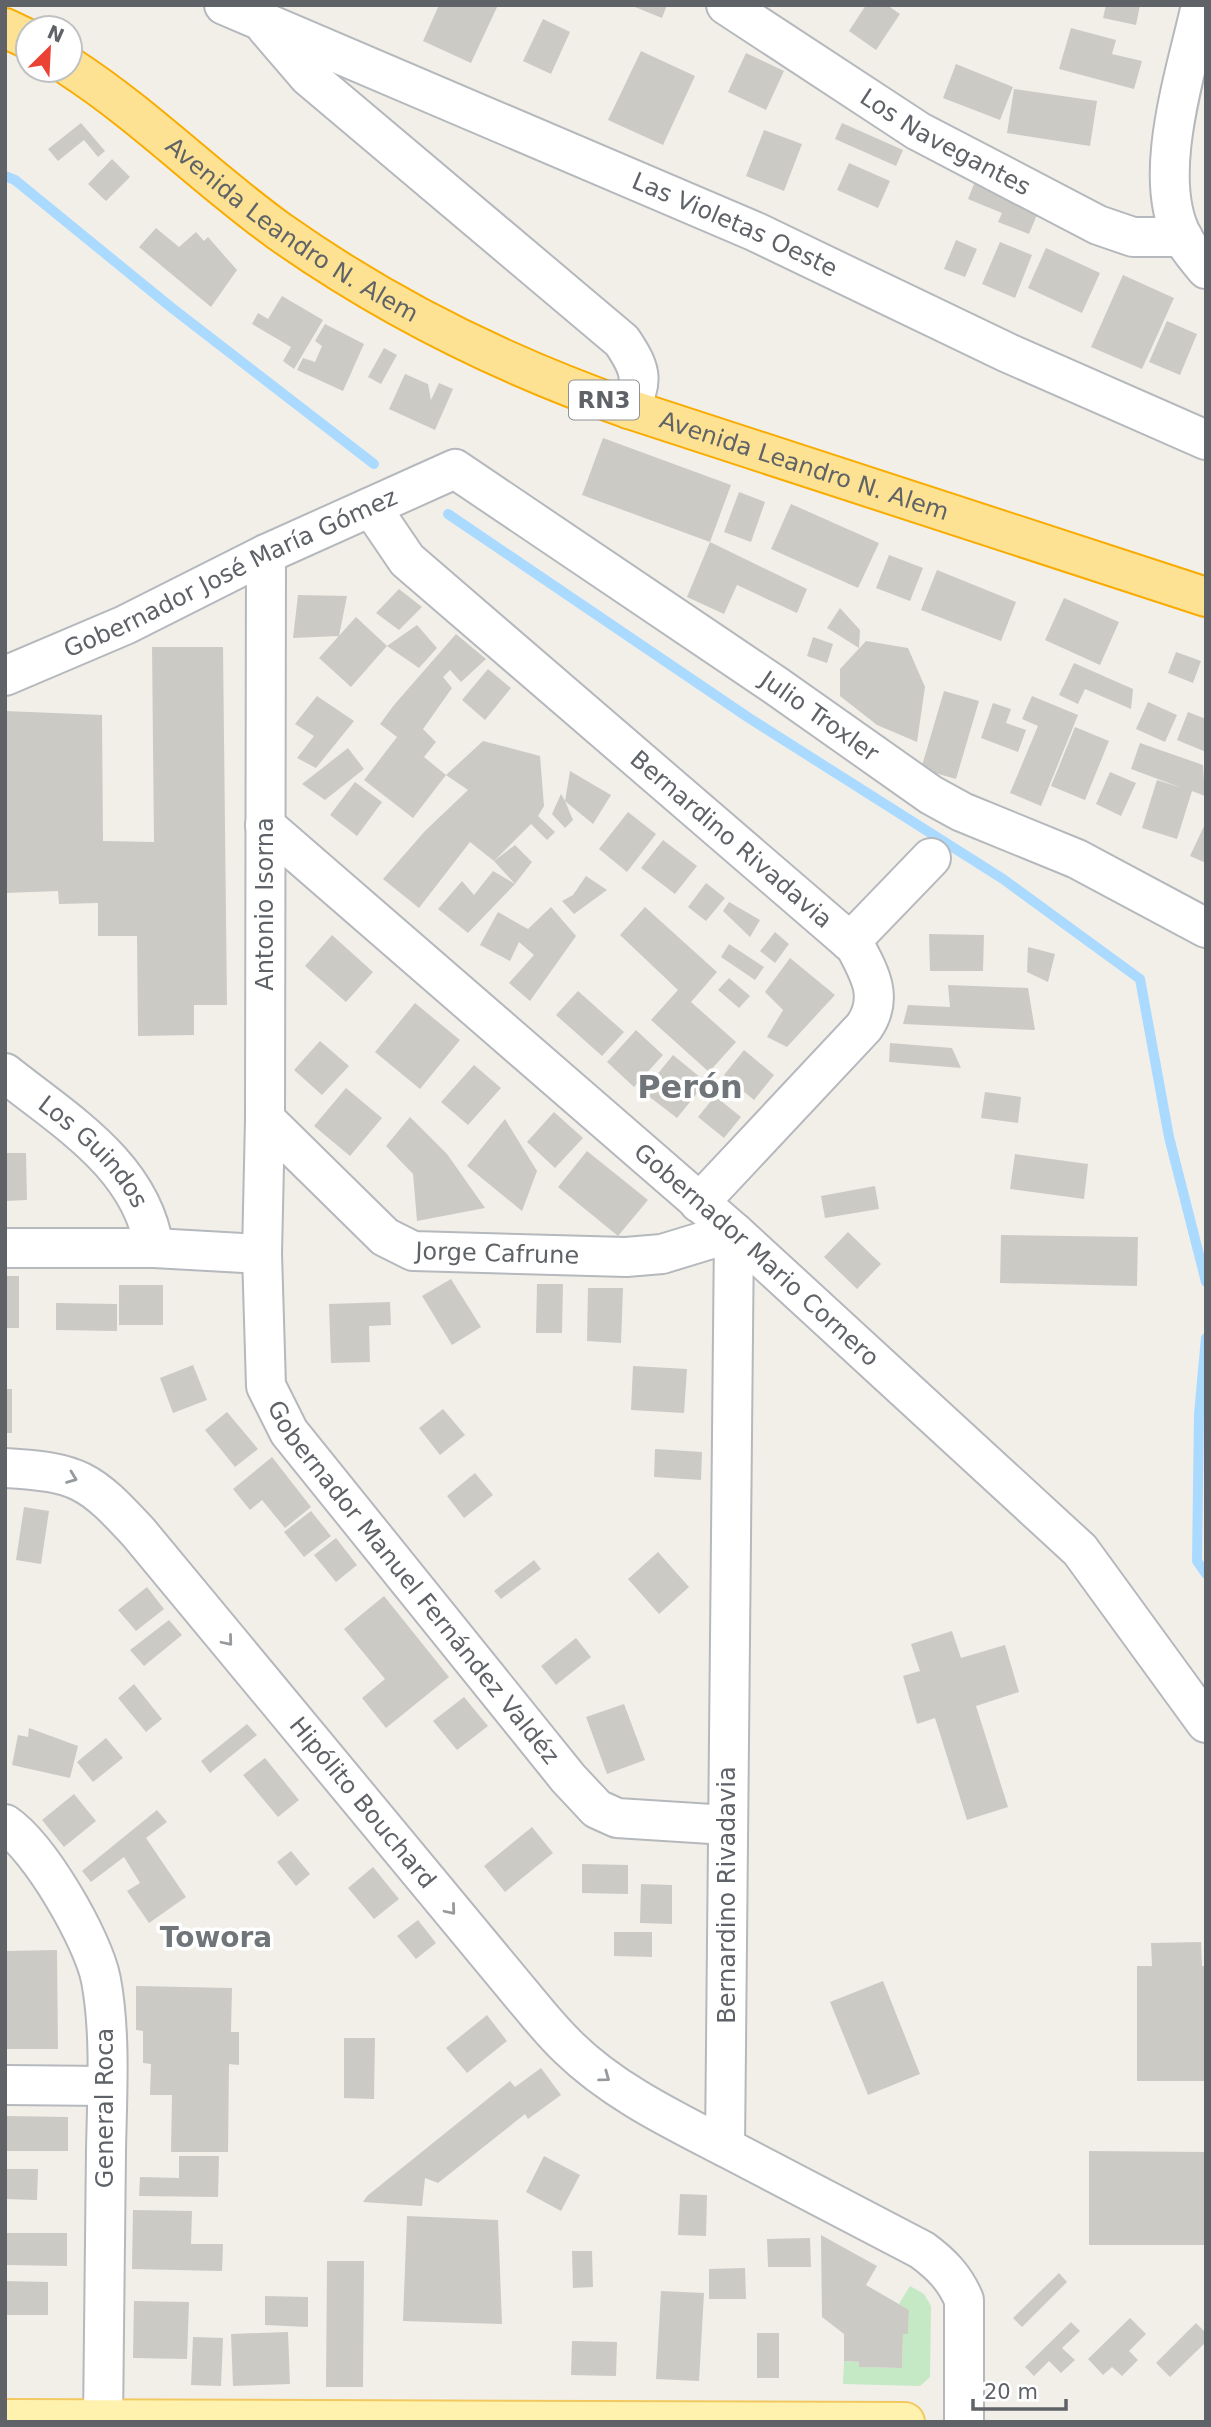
<svg xmlns="http://www.w3.org/2000/svg" width="1211" height="2427" font-family="'DejaVu Sans',sans-serif">
  <style>
    .green { fill: #c5e8c5 }
    .lines { fill: none; stroke-linecap: round; stroke-linejoin: round }
    .stream { stroke: #aadaff; stroke-width: 10 }
    .building { fill: #cccac5 }
    .minor-casing { stroke: #b5b8bc; stroke-width: 42 }
    .major-casing { stroke: #f2c960; stroke-width: 42 }
    .highway-casing { stroke: #f9ab00; stroke-width: 42 }
    .minor { stroke: #fff; stroke-width: 38 }
    .major { stroke: #fff2af; stroke-width: 38 }
    .highway { stroke: #fde293; stroke-width: 38 }
    .oneway { stroke: #979a9d }
    .labels { text-anchor: middle; stroke-width: 7; stroke-linejoin: round; paint-order: stroke }
    .shield { fill: #fff; stroke: #8f9295; stroke-width: 2 }
    .shield-label { font-size: 23px; font-weight: bold; fill: #5f6368 }
    .street-label { font-size: 24px; fill: #5f6368; stroke: #fff }
    .quarter-label { font-size: 28px; font-weight: bold; fill: #70757a; stroke: #fff }
    .district-label { font-size: 32px; font-weight: bold; fill: #70757a; stroke: #fff }
  </style>
  <rect width="100%" height="100%" fill="#f1efe8"/>
  <path class="green" d="M910,2286L924,2294L931,2306L930,2377L920,2386L843,2384L844,2361L859,2362L860,2367L902,2368L903,2334H908L909,2310L899,2304Z"/>
  <g class="lines">
    <path class="stream" d="M5,176L15,180L172,308L374,464
      M448,514L749,718L1003,879L1140,979L1169,1137L1206,1282
      M1206,1338L1199,1414L1197,1561L1206,1574"/>
  </g>
  <path class="building" d="M439,5H498L471,63L423,41Z
    M630,5H667L662,18Z
    M866,5H887L900,14L876,50L849,31Z
    M1106,5H1140L1136,25L1103,18Z
    M543,19L570,32L551,74L523,61Z
    M1071,28L1116,40L1112,54L1142,61L1134,89L1059,69Z
    M641,51L695,76L663,145L608,120Z
    M746,53L784,71L766,110L728,92Z
    M956,64L1013,87L1000,120L943,98Z
    M1014,89L1097,101L1090,146L1007,133Z
    M81,123L105,151L98,157L84,140L58,161L48,149Z
    M842,123L903,150L896,166L835,139Z
    M764,130L802,144L784,191L746,176Z
    M112,159L130,177L106,201L88,184Z
    M849,163L890,181L878,208L837,190Z
    M976,179L1041,205L1029,234L998,222L1002,213L968,199Z
    M156,228L179,247L196,232L204,241L208,237L237,270L211,307L139,247Z
    M956,240L977,249L965,277L944,269Z
    M1000,242L1032,255L1015,298L982,284Z
    M1046,248L1100,273L1082,313L1028,288Z
    M1123,275L1174,298L1142,369L1091,347Z
    M282,296L323,320L294,369L283,361L291,347L252,324L258,313L268,319Z
    M1167,321L1197,334L1180,375L1149,362Z
    M325,324L364,344L343,391L297,370L303,358L315,362L322,346L315,341Z
    M384,348L397,355L381,384L368,377Z
    M405,374L428,384L431,400L439,383L453,389L435,430L389,409Z
    M603,438L731,485L710,542L582,495Z
    M739,492L765,502L751,542L724,532Z
    M791,504L879,543L858,588L771,549Z
    M710,542L807,589L797,613L737,585L724,614L687,597Z
    M889,555L923,568L910,601L876,588Z
    M937,570L1016,602L1001,641L921,610Z
    M399,589L422,607L399,630L376,613Z
    M298,595L347,596L339,636L293,638Z
    M1064,598L1119,622L1100,665L1045,640Z
    M840,608L860,630L859,648L827,628Z
    M356,617L387,646L417,625L437,648L419,668L387,646L351,687L319,658Z
    M456,634L486,659L461,682L450,670L443,677L452,688L423,729L436,742L424,757L446,775L483,741L540,756L544,806L538,816L555,832L547,840L531,824L494,861L470,842L419,908L383,879L425,831L468,790L446,775L413,818L364,780L397,737L380,724L394,705Z
    M813,637L833,644L827,663L807,656Z
    M866,641L908,648L925,687L917,742L877,725L840,696V669Z
    M152,647H223L227,1005H194V1035L138,1036L137,936H98V903L59,904L58,891L5,893V711L102,715L103,841L154,842Z
    M1176,652L1201,661L1193,683L1168,673Z
    M1074,663L1133,689L1131,709L1085,689L1078,704L1059,695Z
    M488,669L511,688L485,720L462,700Z
    M944,691L979,701L956,779L921,769Z
    M317,696L354,721L316,768L297,758L314,736L295,724Z
    M1032,696L1078,715L1041,806L1010,793L1038,726L1022,719Z
    M1148,702L1177,715L1165,742L1136,729Z
    M993,703L1011,709L1006,723L1026,730L1018,752L981,738Z
    M1188,712L1206,719V752L1177,740Z
    M1075,727L1109,741L1085,800L1051,786Z
    M1140,743L1203,765L1205,796L1192,791L1177,839L1142,828L1157,780L1182,788L1131,769Z
    M348,748L364,769L325,800L302,784Z
    M570,771L611,795L593,824L565,801L573,820L565,828L552,814L561,794L565,801Z
    M1110,772L1136,783L1121,816L1096,804Z
    M355,782L382,802L357,836L330,815Z
    M628,812L656,834L627,872L599,849Z
    M1206,822V863L1190,856Z
    M663,840L697,866L675,894L641,868Z
    M515,845L532,862L515,884L494,861Z
    M493,871L515,884L468,933L438,909L462,881L474,895Z
    M586,876L607,890L574,914L562,901L573,895Z
    M706,883L725,898L706,921L688,907Z
    M729,902L760,920L750,937L723,911Z
    M551,907L576,936L530,1001L509,983L534,955L519,942L510,961L480,945L498,912L528,929Z
    M645,907L717,972L691,1002L736,1042L709,1072L651,1020L678,990L620,935Z
    M775,932L789,944L775,963L760,951Z
    M929,934L984,935L983,971H930Z
    M332,935L373,972L346,1002L305,966Z
    M729,944L764,967L755,980L721,957Z
    M1028,947L1055,954L1048,982L1027,972Z
    M790,958L835,995L787,1047L767,1037L783,1010L765,992Z
    M729,978L750,996L739,1008L718,990Z
    M948,985L1028,988L1035,1030L903,1024L908,1005L950,1007Z
    M578,991L624,1032L602,1056L556,1015Z
    M415,1003L460,1040L420,1089L375,1052Z
    M636,1030L663,1055L634,1087L607,1062Z
    M320,1041L349,1066L322,1095L294,1070Z
    M890,1043L952,1048L961,1068L889,1062Z
    M744,1050L774,1075L754,1100L724,1075Z
    M673,1055L706,1082L677,1118L643,1092Z
    M474,1065L501,1088L468,1125L441,1102Z
    M346,1088L382,1118L350,1156L314,1126Z
    M985,1092L1021,1097L1018,1123L981,1118Z
    M715,1096L741,1117L724,1138L698,1117Z
    M554,1112L583,1138L555,1168L527,1142Z
    M410,1117L447,1154L485,1208L417,1221L413,1174L386,1146Z
    M505,1119L537,1171L522,1211L467,1166Z
    M587,1151L648,1200L618,1236L558,1187Z
    M5,1153H26L27,1200L5,1201Z
    M1015,1154L1088,1164L1084,1199L1010,1189Z
    M875,1186L879,1209L825,1218L821,1196Z
    M848,1232L881,1264L857,1289L824,1257Z
    M1001,1235L1138,1237L1137,1286L1000,1283Z
    M5,1276H19V1328H5Z
    M451,1279L481,1327L452,1345L422,1296Z
    M537,1284H563L562,1333H536Z
    M119,1285H163V1325H119Z
    M588,1288H623L621,1343L587,1341Z
    M390,1302L391,1325L369,1326L370,1362L331,1363L329,1304Z
    M56,1303L117,1304V1331L56,1330Z
    M193,1365L207,1400L173,1413L160,1378Z
    M633,1366L687,1369L684,1413L631,1410Z
    M5,1389H12V1433H5Z
    M443,1409L465,1435L440,1455L419,1428Z
    M227,1412L258,1449L235,1467L205,1430Z
    M655,1449L702,1452L701,1480L654,1477Z
    M272,1457L311,1507L285,1528L262,1500L250,1510L233,1489Z
    M475,1473L493,1495L464,1518L447,1496Z
    M24,1507L49,1511L41,1564L16,1560Z
    M311,1511L331,1536L304,1557L284,1532Z
    M336,1538L357,1565L336,1582L314,1555Z
    M658,1552L689,1587L659,1614L628,1579Z
    M534,1560L541,1569L501,1599L494,1591Z
    M147,1587L164,1609L136,1631L118,1610Z
    M384,1596L449,1677L386,1728L362,1698L385,1679L344,1629Z
    M169,1620L182,1635L144,1666L130,1650Z
    M952,1631L961,1658L1005,1645L1019,1692L976,1706L1008,1807L967,1820L935,1718L917,1724L903,1676L920,1671L911,1644Z
    M576,1638L591,1657L556,1685L541,1666Z
    M134,1684L162,1719L146,1732L118,1698Z
    M464,1697L488,1726L457,1750L433,1721Z
    M624,1704L645,1760L607,1774L586,1717Z
    M247,1724L257,1735L210,1773L201,1761Z
    M29,1728L78,1746L70,1778L12,1765L18,1735L28,1737Z
    M106,1738L123,1758L93,1782L77,1762Z
    M265,1758L299,1800L278,1817L243,1775Z
    M74,1794L96,1821L64,1847L42,1820Z
    M157,1810L167,1822L146,1838L186,1897L149,1923L127,1891L140,1883L124,1857L91,1882L82,1871Z
    M532,1827L553,1853L505,1892L484,1866Z
    M291,1851L310,1874L296,1886L277,1862Z
    M582,1864L628,1865V1894L582,1893Z
    M373,1867L399,1899L374,1919L348,1888Z
    M641,1884L672,1885V1924L640,1923Z
    M418,1920L436,1943L416,1959L397,1936Z
    M614,1932H652V1957L614,1956Z
    M1201,1942L1202,1966H1206V2081H1137V1966H1152L1151,1943Z
    M57,1950L58,2049H5V1951Z
    M883,1981L920,2074L868,2095L830,2002Z
    M136,1986L232,1988L231,2032H239V2065L229,2064L228,2152H171L172,2095H150L151,2064L143,2063V2031L136,2030Z
    M487,2015L507,2041L467,2073L446,2048Z
    M344,2038H375L374,2099L344,2098Z
    M541,2068L561,2095L528,2119L525,2114L438,2183L425,2178L422,2206L363,2202L367,2196L510,2081L515,2087Z
    M7,2116L68,2117V2151H7Z
    M1089,2151L1206,2152V2245H1089Z
    M179,2156H219L218,2197L139,2196L140,2177L179,2178Z
    M544,2156L580,2175L561,2211L526,2192Z
    M5,2169H38L37,2200L5,2199Z
    M680,2194L707,2195L706,2236L678,2235Z
    M133,2210L192,2211L191,2244H223L222,2271L132,2269Z
    M407,2216L498,2220L502,2324L403,2321Z
    M6,2233H67V2266L6,2265Z
    M821,2235L877,2266L866,2285L909,2310L908,2334H903L902,2368L859,2367V2362L844,2361V2334L822,2317Z
    M810,2238L811,2267H768L767,2239Z
    M572,2251H592L593,2287L573,2288Z
    M327,2261H364L363,2387H326Z
    M745,2268L746,2299H709V2269Z
    M1059,2273L1067,2282L1022,2327L1013,2318Z
    M5,2281L48,2282V2315H5Z
    M661,2291L704,2293L699,2381L656,2379Z
    M265,2296L308,2297V2327L265,2325Z
    M134,2301L189,2302L187,2359L133,2358Z
    M1130,2318L1146,2334L1129,2351L1138,2360L1122,2376L1112,2367L1103,2375L1088,2359Z
    M1071,2322L1080,2331L1062,2348L1075,2360L1061,2373L1049,2361L1034,2376L1025,2367Z
    M1196,2323L1206,2333V2342L1170,2377L1156,2363Z
    M288,2332L290,2384L233,2386L231,2334Z
    M757,2333H779V2378H757Z
    M193,2337L223,2338L221,2386L191,2385Z
    M572,2341L617,2342L616,2376L571,2375Z"/>
  <g class="lines">
    <g class="minor-casing">
      <g id="minor">
        <path id="s1" d="M224,5L756,232L1008,353L1206,440"/>
        <path id="s2" d="M726,5L918,131L1098,225L1133,237H1183"/>
        <path d="M1201,5C1187,70 1150,177 1183,238C1189,249 1198,259 1206,269"/>
        <path d="M266,27L309,77L622,341C640,368 645,380 629,409"/>
        <path id="s3" d="M371,507L407,560L855,946C870,974 884,998 864,1027L699,1203"/>
        <path id="s4" d="M266,554L265,1119L262,1254L266,1386L289,1432L568,1778L597,1809L617,1818L727,1825"/>
        <path id="s5" d="M5,676L125,625L266,554L455,469L775,685L931,795L962,812L1077,859L1206,928"/>
        <path id="s6" d="M265,825L734,1232L1080,1550L1206,1723"/>
        <path d="M850,942L931,858"/>
        <path id="s7" d="M5,1073C65,1121 142,1166 154,1248"/>
        <path id="s8" d="M265,1119L385,1237L413,1251L626,1257L662,1254L734,1232L725,2147L922,2250C941,2264 955,2278 964,2300V2422"/>
        <path d="M5,1248H154L262,1254"/>
        <path id="s9" d="M5,1468C79,1472 90,1480 139,1533L522,1995C537,2013 552,2032 569,2048C613,2091 671,2119 725,2147"/>
        <path d="M5,1824C40,1848 93,1939 101,1980C111,2033 107,2097 106,2150C105,2241 104,2331 103,2422"/>
        <path d="M5,2085L107,2086"/>
      </g>
    </g>
    <g class="major-casing">
      <path id="major" d="M5,2419L905,2422"/>
    </g>
    <g class="highway-casing">
      <g id="highway">
        <path d="M5,28L28,39"/>
        <path id="s10" d="M70,67C144,115 207,179 279,231C385,306 506,366 629,409L1206,597"/>
      </g>
    </g>
    <use href="#minor" class="minor"/>
    <use href="#major" class="major"/>
    <use href="#highway" class="highway"/>
  </g>
  <defs><path id="oneway-chevron" d="M-2-3.5L2.5 0L-2 3.5" fill="none" stroke-width="1.6" stroke-linecap="round" stroke-linejoin="round" transform="scale(1.75)"/></defs>
  <g class="oneway">
    <use href="#oneway-chevron" transform="translate(72 1478) rotate(21)"/>
    <use href="#oneway-chevron" transform="translate(228 1641) rotate(50)"/>
    <use href="#oneway-chevron" transform="translate(451 1910) rotate(50)"/>
    <use href="#oneway-chevron" transform="translate(605 2077) rotate(36)"/>
  </g>
  <g class="labels">
    <rect class="shield" x="569" y="380.5" width="70" height="39" rx="5"/>
    <g class="shield-label">
      <text x="604" y="408">RN3</text>
    </g>
    <g class="street-label">
      <text dy="8" stroke="none"><textPath href="#s2" startOffset="259">Los Navegantes</textPath></text>
      <text dy="8" stroke="none"><textPath href="#s1" startOffset="556">Las Violetas Oeste</textPath></text>
      <text dy="8" stroke="none"><textPath href="#s10" startOffset="276">Avenida Leandro N. Alem</textPath></text>
      <text dy="8" stroke="none"><textPath href="#s10" startOffset="844">Avenida Leandro N. Alem</textPath></text>
      <text dy="8" stroke="none"><textPath href="#s5" startOffset="248">Gobernador José María Gómez</textPath></text>
      <text dy="8" stroke="none"><textPath href="#s5" startOffset="936">Julio Troxler</textPath></text>
      <text dy="8" stroke="none"><textPath href="#s3" startOffset="492">Bernardino Rivadavia</textPath></text>
      <text transform="translate(265 904) rotate(-90)" y="8">Antonio Isorna</text>
      <text dy="8" stroke="none"><textPath href="#s7" startOffset="119">Los Guindos</textPath></text>
      <text dy="8" stroke="none"><textPath href="#s8" startOffset="284">Jorge Cafrune</textPath></text>
      <text dy="8" stroke="none"><textPath href="#s6" startOffset="653">Gobernador Mario Cornero</textPath></text>
      <text dy="8" stroke="none"><textPath href="#s4" startOffset="1078">Gobernador Manuel Fernández Valdéz</textPath></text>
      <text dy="8" stroke="none"><textPath href="#s9" startOffset="506">Hipólito Bouchard</textPath></text>
      <text transform="translate(727 1895) rotate(-90)" y="8">Bernardino Rivadavia</text>
      <text transform="translate(105 2108) rotate(-90)" y="8">General Roca</text>
    </g>
    <g class="quarter-label">
      <text x="216" y="1947">Towora</text>
    </g>
    <g class="district-label">
      <text x="690" y="1098">Perón</text>
    </g>
  </g>
  <rect width="1211" height="2427" fill="none" stroke="#5f6368" stroke-width="14"/>
  <g transform="translate(49 49) rotate(24)"><circle r="33" fill="#ffffff" stroke="#bfc1c3" stroke-width="2"/>
  <path d="M0-5L12 26L0 18L-12 26Z" fill="#ea4335"/>
  <text y="-10" font-size="19" font-weight="bold" text-anchor="middle" fill="#5f6368">N</text>
  </g>
  <path d="M973 2399v10h93v-10" fill="none" stroke="#5f6368" stroke-width="3.5"/>
  <text x="984" y="2399" font-size="21" fill="#5f6368" stroke="#ffffff" stroke-width="5" paint-order="stroke">20 m</text>
</svg>
